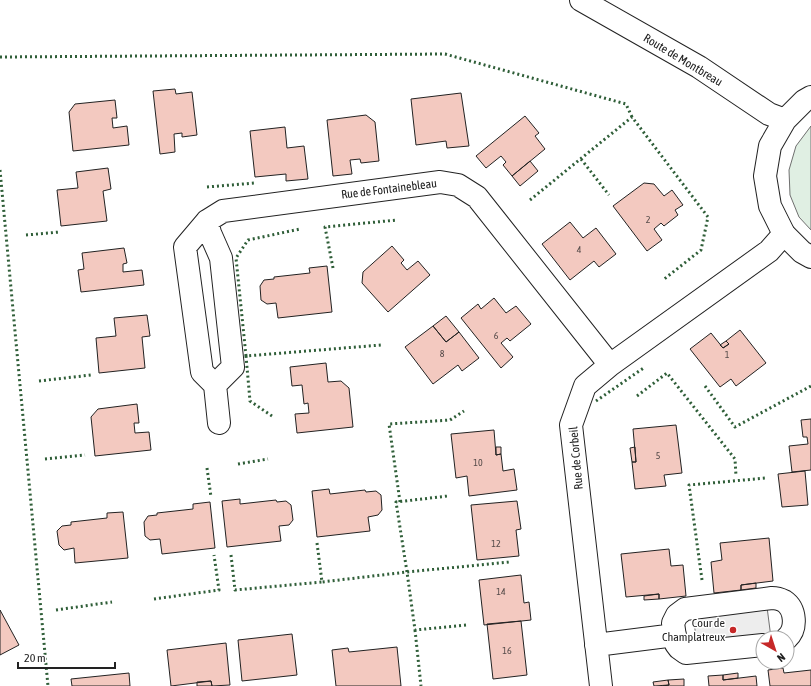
<svg xmlns="http://www.w3.org/2000/svg" width="811" height="686" font-family="'Asap Condensed',sans-serif">
  <style>
    .green { fill: #e0efe3; stroke: #6f6f6f }
    .parking { fill: #ededed; stroke: #6f6f6f }
    .building { fill: #f3c9c0; stroke: #222 }
    .lines { fill: none; stroke-linecap: round; stroke-linejoin: round }
    .street-casing { stroke: #222; stroke-width: 24 }
    .secondary-casing { stroke: #222; stroke-width: 24 }
    .street { stroke: #fff; stroke-width: 22 }
    .secondary { stroke: #fff; stroke-width: 22 }
    .hedge { stroke: #2f5e38; stroke-width: 3; stroke-dasharray: 2 3; stroke-linecap: butt }
    .poi-dot { fill: #c62828; stroke: #fff; stroke-width: 1.5 }
    .labels { text-anchor: middle; stroke-width: 3; stroke-linejoin: round; paint-order: stroke }
    .number-label { font-size: 10px; fill: #564c4a }
    .street-label { font-size: 12px; fill: #222; stroke: #fff }
    .poi-label { font-size: 12px; fill: #222; stroke: #fff; text-anchor: end }
  </style>
  <rect width="100%" height="100%" fill="#fff"/>
  <path class="green" d="M811,126V230L799,217L790,195L789,170L796,146Z"/>
  <path class="parking" d="M766,599L771,638L697,652L693,607Z"/>
  <path class="building" d="M175,89L176,94L192,92L197,135L182,137V133L174,134L175,152L160,154L153,91Z
    M461,93L469,146L447,148L446,141L416,145L411,99Z
    M115,100L117,118H112L113,128L127,126L129,145L73,151L69,112L75,104Z
    M366,115L375,122L379,161L361,163L360,159L350,160L352,174L333,176L327,120Z
    M525,116L539,133L535,136L545,149L512,176L503,165L506,162L501,156L486,168L476,156Z
    M285,127L287,148L304,146L308,179L286,181V174L255,177L250,131Z
    M530,161L538,171L520,186L512,176Z
    M108,168L111,189L103,191L107,221L61,226L57,190L78,188L76,172Z
    M644,183L654,184L664,196L672,190L683,205L675,210L678,215L664,226L661,223L654,229L662,240L647,251L613,206Z
    M570,222L583,238L596,228L616,254L599,267L594,261L570,280L542,244Z
    M392,246L404,260L401,263L407,270L418,261L430,275L388,312L362,283L363,272Z
    M124,248L127,263L123,264V272L142,270L144,285L81,292L78,270L84,269L82,253Z
    M327,266L332,312L278,318L276,303L267,304L261,300L260,286L264,280L274,279V277L310,273L309,268Z
    M494,298L506,313L516,306L531,324L510,341L507,338L501,343L513,357L501,368L461,318L478,304L481,309Z
    M147,315L150,336L142,337L145,368L99,373L96,338L116,336L114,318Z
    M446,316L459,332L446,342L433,326Z
    M433,326L446,342L459,332L479,358L462,371L458,365L433,384L405,347Z
    M740,330L766,363L736,386L731,379L720,387L690,349L711,333L723,348L729,344L726,341Z
    M726,341L729,344L723,348L720,345Z
    M326,363L328,382L341,381L349,388L353,427L297,433L295,414L309,413L308,403L304,404L302,385L292,386L290,367Z
    M137,404L139,423H134L135,433L149,432L151,450L95,456L91,417L98,409Z
    M811,419V470L792,472L789,446L808,444L807,437H803L801,420Z
    M676,425L682,473L664,475L666,486L635,489L632,462H636L633,429Z
    M494,430L496,455L501,454L503,471L514,469L517,490L469,496L467,476L456,478L451,434Z
    M496,447H501V454L496,455Z
    M635,447L636,462H632L630,448Z
    M805,471L808,505L782,507L778,474Z
    M329,489L330,494L365,490L366,492L376,491L381,495L382,510L378,515L368,517L370,531L317,537L312,491Z
    M240,499V504L276,500L277,502L286,501L291,505L293,520L289,525L279,526L281,541L227,547L222,501Z
    M517,501L521,529L516,530L519,556L477,560L471,505Z
    M210,502L215,548L162,554L160,539L150,540L145,536L144,522L148,516L157,515V513L193,509V504Z
    M123,512L128,558L75,563L74,548L64,550L59,545L57,531L62,526L71,525V522L107,518V513Z
    M769,538L773,581L741,585V590L714,593L711,562L722,560L720,543Z
    M669,549L671,566L683,565L686,596L659,599V594L626,597L621,554Z
    M521,575L524,603L529,602L531,620L484,625L479,580Z
    M756,583V588L741,590V585Z
    M659,594V599L644,600V596Z
    M0,610L19,645L0,655Z
    M521,621L527,675L493,679L487,624Z
    M292,634L297,675L242,681L238,640Z
    M226,643L230,685L212,686L211,681L171,686L167,650Z
    M397,647L401,686H336L332,650L348,648L349,652Z
    M783,668L784,673L811,670V686H770L768,670Z
    M129,673L130,686H72L71,679Z
    M738,673V678L723,680V675Z
    M723,675V680L756,676L757,686H709L708,676Z
    M684,679V686H663L669,685L668,680Z
    M668,680L669,685L654,686L653,682Z
    M211,681L212,686H197V682Z"/>
  <g class="lines">
    <g class="street-casing">
      <path id="street" d="M207,221L210,233L221,258L233,367L215,385
        M219,423L215,385L202,372L185,247L207,221L223,211L440,182L458,185L477,197L610,365
        M596,645L675,635
        M763,645L686,653L679,648L676,644L673,623L677,615L685,609L772,598C776,598 780,599 784,601C796,609 797,629 787,638
        M601,686L571,425L585,386L610,365L769,251L784,234"/>
    </g>
    <g class="secondary-casing">
      <path id="secondary" d="M581,0L699,67L769,114L785,120
        M811,97L804,101L785,120L770,146L765,176L770,206L784,234L802,252L811,257"/>
    </g>
    <use href="#street" class="street"/>
    <use href="#secondary" class="secondary"/>
    <path class="hedge" d="M0,57L445,54L626,104L632,117
      M581,159L609,195
      M0,170L48,686
      M207,187L255,183
      M530,200L632,117L708,217L701,250L663,280
      M26,235L60,232
      M333,268L325,227L397,220
      M246,356L236,258L248,240L300,229
      M39,381L91,375
      M705,386L735,427L811,386
      M637,396L667,373L735,459L736,476
      M596,401L645,367
      M272,416L250,401L246,356L381,345
      M45,459L85,455
      M238,464L268,459
      M207,468L211,497
      M400,502L389,424L450,420L464,411
      M317,543L322,582L407,572L396,502L448,496
      M231,555L235,590L322,582
      M702,580L689,485L766,478
      M154,599L219,590L214,555
      M56,610L112,602
      M466,625L415,630L407,572L510,562
      M415,630L421,686"/>
  </g>
  <circle class="poi-dot" cx="733" cy="630" r="4"/>
  <g class="labels">
    <g class="number-label">
      <text x="648" y="223">2</text>
      <text x="579" y="253">4</text>
      <text x="496" y="339">6</text>
      <text x="442" y="357">8</text>
      <text x="727" y="358">1</text>
      <text x="658" y="459">5</text>
      <text x="478" y="466">10</text>
      <text x="496" y="547">12</text>
      <text x="501" y="595">14</text>
      <text x="507" y="654">16</text>
    </g>
    <g class="street-label">
      <text transform="translate(683 60) rotate(31)" y="4">Route de Montbreau</text>
      <text transform="translate(389 189) rotate(-7)" y="4">Rue de Fontainebleau</text>
      <text transform="translate(576 458) rotate(-95)" y="4">Rue de Corbeil</text>
    </g>
    <g class="poi-label">
      <text x="725" y="627">Cour de<tspan x="725" dy="14">Champlatreux</tspan></text>
    </g>
  </g>
  <g transform="translate(775 650) rotate(141)"><circle r="19" fill="#ffffff" stroke="#a7a7a7"/>
  <path d="M0-3L7 15L0 10L-7 15Z" fill="#c62828"/>
  <text y="-6" font-size="11" font-weight="bold" text-anchor="middle" fill="#222222">N</text>
  </g>
  <path d="M18 662v6h97v-6" fill="none" stroke="#222222" stroke-width="2"/>
  <text x="24" y="662" font-size="12" fill="#222222" stroke="#ffffff" stroke-width="3" paint-order="stroke">20 m</text>
</svg>
